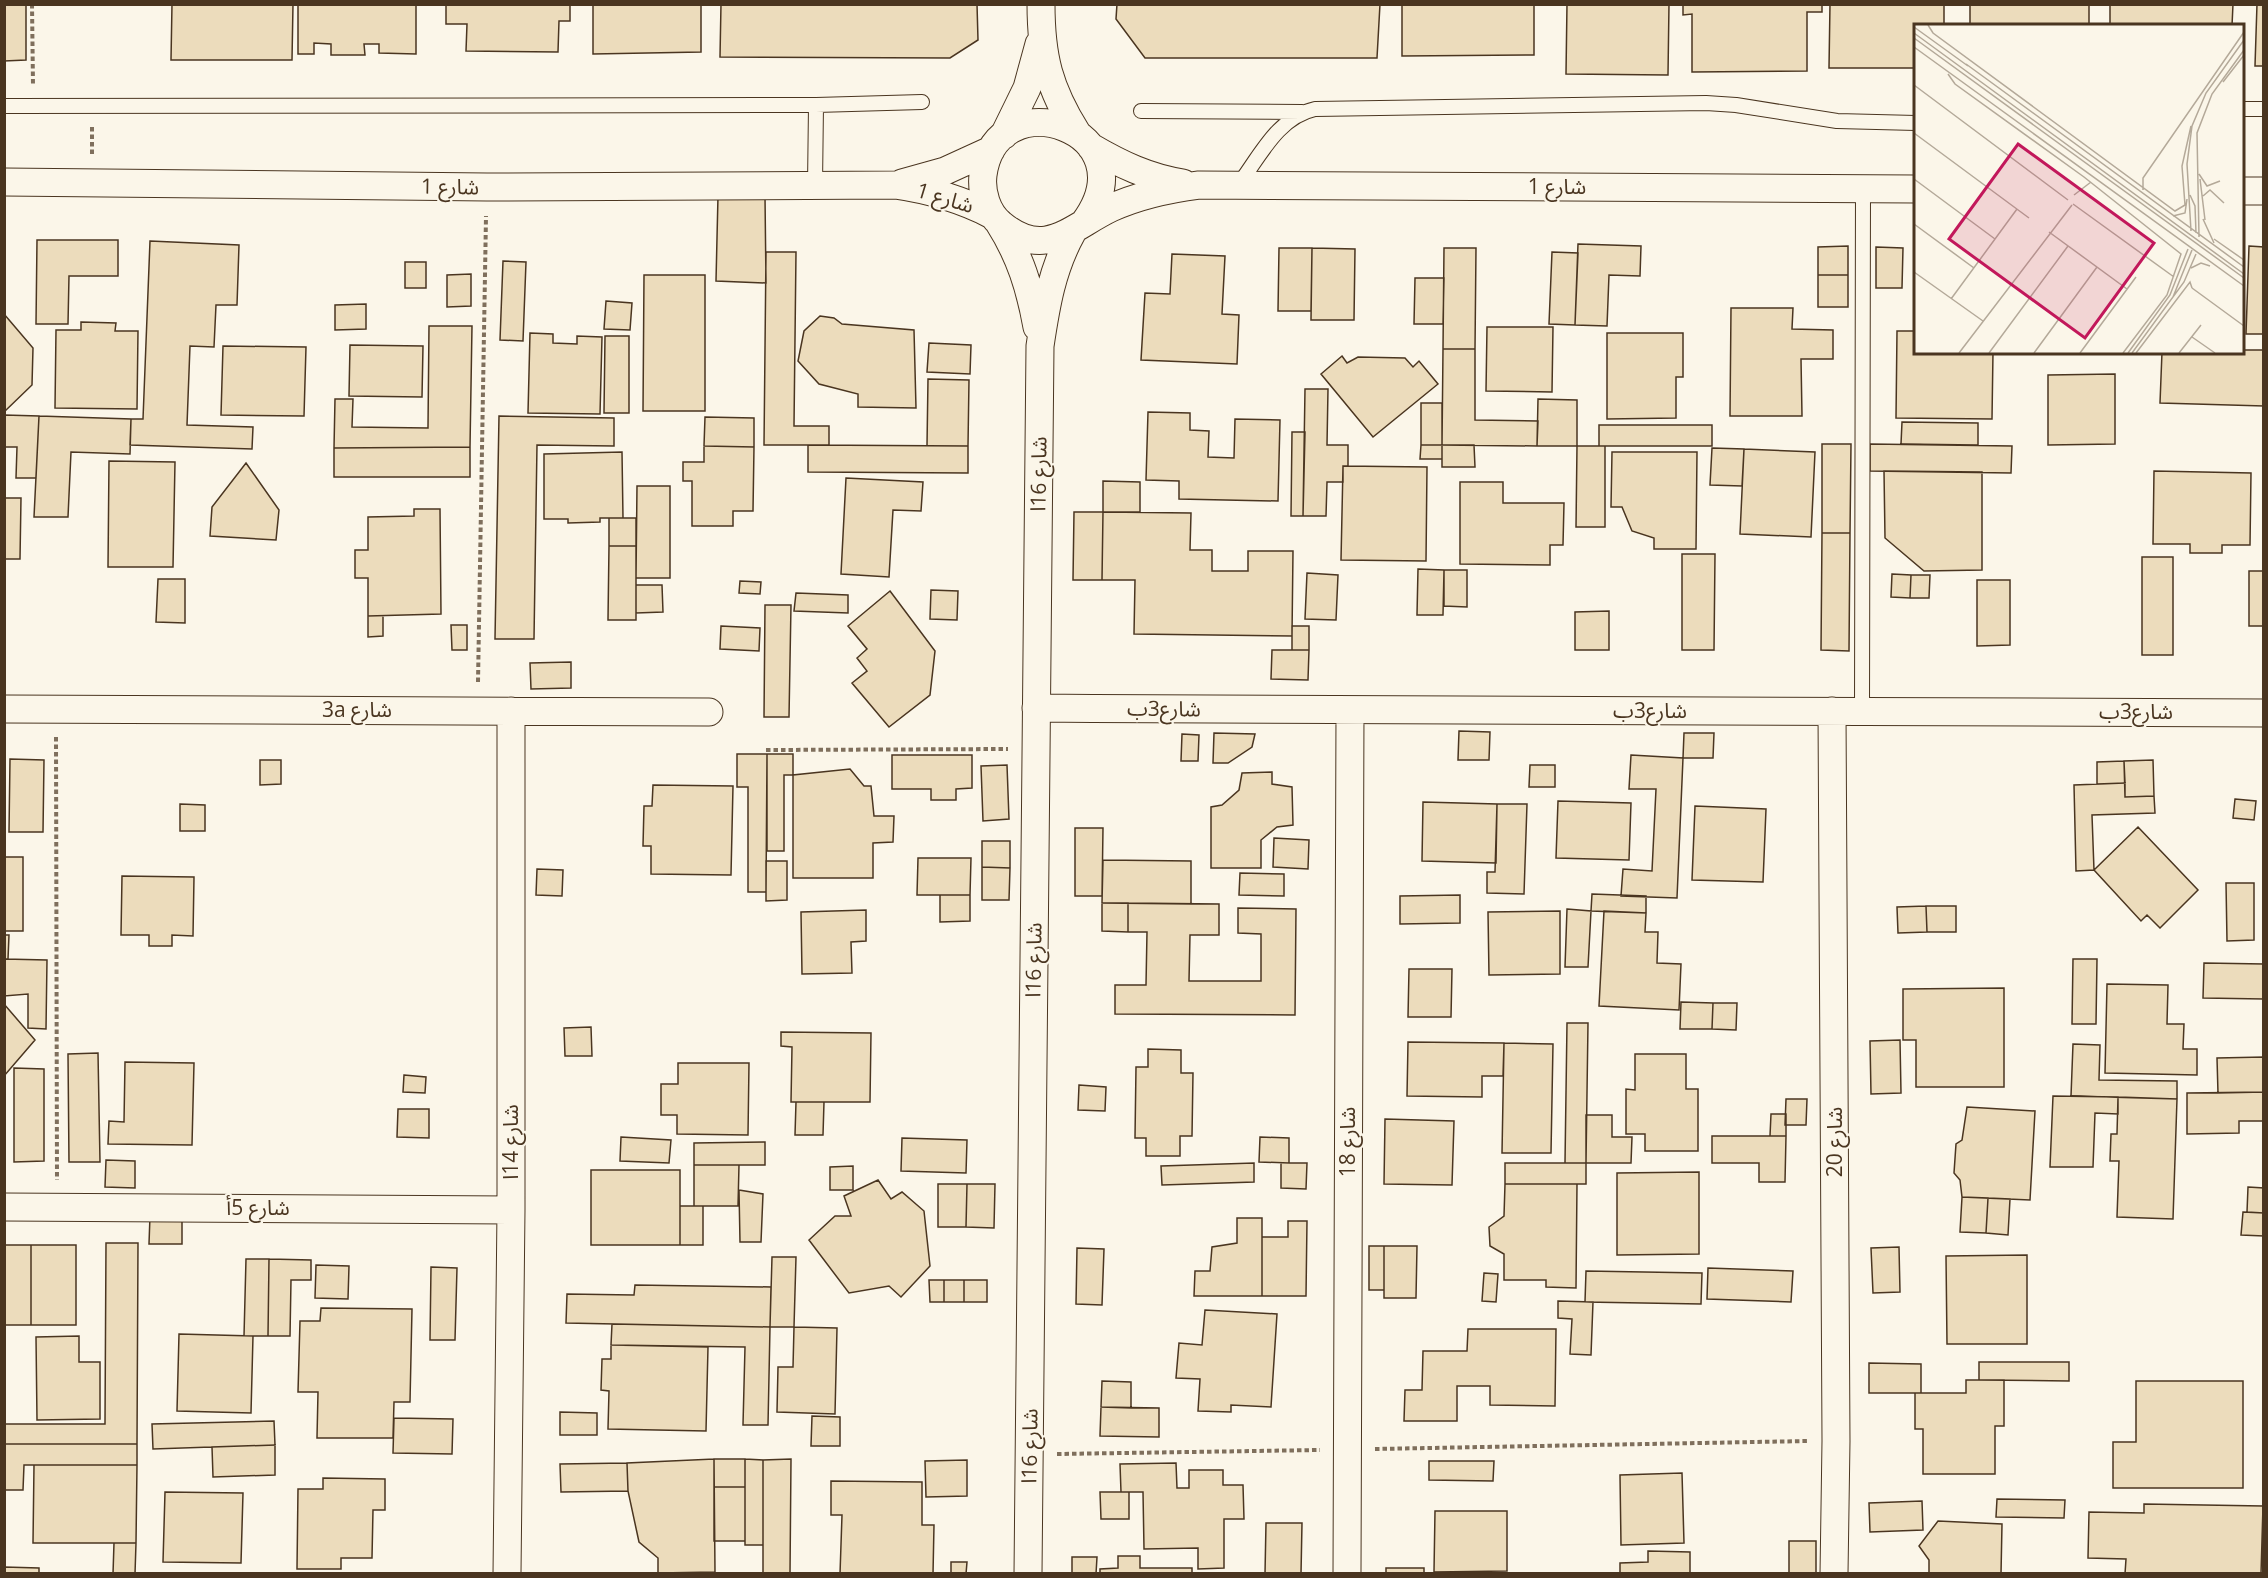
<svg xmlns="http://www.w3.org/2000/svg" width="2268" height="1578" font-family="'Open Sans','Noto Sans Arabic',sans-serif">
  <style>
    .building { fill: #ecdcbc; stroke: #4a3520; stroke-width: 1.5 }
    .lines { fill: none; stroke-linecap: round; stroke-linejoin: round }
    .service-casing { stroke: #4a3520; stroke-width: 16 }
    .minor-casing { stroke: #4a3520; stroke-width: 29 }
    .path { stroke: #7f6f5c; stroke-width: 4; stroke-dasharray: 4.5 3; stroke-linecap: butt }
    .service { stroke: #fbf6e9; stroke-width: 14 }
    .minor { stroke: #fbf6e9; stroke-width: 27 }
    .labels { text-anchor: middle; stroke-width: 4.5; stroke-linejoin: round; paint-order: stroke }
    .street-label { font-size: 21px; fill: #4a3520; stroke: #fbf6e9 }
    .inset-road { fill: none; stroke: #b4a999; stroke-width: 1.5 }
    .view { fill: #c2185b; fill-opacity: 0.15; stroke: #c2185b; stroke-width: 3 }
    .inset-edge { fill: none; stroke: #4a3520; stroke-width: 3 }
  </style>
  <rect width="100%" height="100%" fill="#fbf6e9"/>
  <path class="building" d="M4,4H26V60L4,61Z
    M172,4H293L292,60H171Z
    M298,4H416V54L379,53V44H364L365,55H331V44L314,43V54H298Z
    M446,4H570V21H559L558,52L466,51L467,24H446Z
    M593,4H701V52L593,54Z
    M721,4H977L978,40L950,58L720,57Z
    M1117,4H1380L1377,58H1145L1116,19Z
    M1402,4H1534V55L1402,56Z
    M1567,4H1669L1668,75L1566,74Z
    M1683,4H1822V12H1807V71L1692,72V14L1683,15Z
    M1830,4H1944V26H1916V68H1829Z
    M1970,4H2089V26H1970Z
    M2110,4H2233L2232,26H2110Z
    M2257,4H2264V66H2255Z
    M718,196H765L766,283L716,281Z
    M37,240H118V276H69L68,324H36Z
    M150,241L239,245L237,305H216L214,347L190,346L187,425L253,427L252,449L130,445L131,419H143Z
    M1578,244L1641,246L1640,276L1609,275L1607,326L1575,325Z
    M1848,246V275H1818V247Z
    M2249,246L2264,247V334H2246Z
    M1876,247L1903,248L1902,288H1876Z
    M1279,248H1312L1311,311H1278Z
    M1312,248L1355,249L1354,320H1311Z
    M1444,248H1476L1475,349H1443Z
    M766,252H796L794,426H829V445H764Z
    M1552,252L1578,253L1575,325L1549,324Z
    M1172,254L1225,256L1222,314L1239,315L1237,364L1141,360L1145,293L1170,294Z
    M503,261L526,262L523,341L500,340Z
    M405,262H426V288H405Z
    M471,274V306L447,307V275Z
    M644,275H705V411H643Z
    M1818,275H1848V307H1818Z
    M1415,278H1444L1443,324H1414Z
    M606,301L632,303L630,330L604,329Z
    M366,304V329L335,330V305Z
    M1731,308H1793L1792,329L1833,330V359H1801L1802,416H1730Z
    M4,314L33,348L32,385L4,412Z
    M820,316L834,318L842,324L914,330L916,408L858,407V394L819,384L798,361L804,331Z
    M81,322L116,323L115,331H138L137,409L55,408L56,330H81Z
    M429,326H472L470,447L334,448L335,399H353L352,427L428,428Z
    M1487,327H1553L1552,392L1486,391Z
    M1897,331H1916V352H1993L1992,419L1896,418Z
    M530,333L553,334V343L577,344V336L602,337L600,414L528,413Z
    M1607,333H1683V377H1676V418L1607,419Z
    M605,336H629V413H604Z
    M929,343L971,345L970,374L927,372Z
    M350,345L423,346L422,397L349,396Z
    M223,346L306,347L304,416L221,415Z
    M1443,349H1475V420L1538,421L1537,446L1442,445Z
    M2242,350H2264V406L2160,403L2162,352H2242Z
    M1342,356L1347,363L1358,357L1405,358L1413,367L1419,361L1438,384L1373,437L1321,374Z
    M2115,374V444L2048,445V375Z
    M928,379L969,380L968,446H927Z
    M1305,389H1328L1327,445H1348V466H1343V482H1327L1326,516H1303Z
    M1538,399L1577,400V446H1537Z
    M1421,403H1442V445H1421Z
    M1148,412L1190,413V430L1209,431L1208,457L1234,458L1235,419L1280,420L1278,501L1179,499V481L1146,480Z
    M4,415L39,416L36,478H16L17,447H4Z
    M39,416L131,419L130,454L71,452L68,517H34Z
    M499,416L614,418V446L537,445L534,639H495Z
    M705,417L754,418V447L704,446Z
    M1902,422L1978,423V445L1901,444Z
    M1599,425H1712V446H1599Z
    M1292,432H1305L1303,516H1291Z
    M1822,444H1851L1850,533H1822Z
    M1870,444L2012,446L2011,473L1870,471Z
    M808,445L968,446V473L808,472Z
    M1421,445H1442V459H1420Z
    M1442,445H1474L1475,467H1442Z
    M704,446L754,447L753,511H733V526H692V481H683V462H704Z
    M1577,446H1605V527H1576Z
    M470,447V477H334V448Z
    M1712,448L1744,449L1742,486L1710,485Z
    M1744,449L1815,452L1811,537L1740,534Z
    M622,452L623,518H600V522L568,523V519H544V454Z
    M1612,452H1697L1696,549H1654V538L1632,531L1622,507H1611Z
    M109,461L175,462L173,567H108Z
    M246,463L279,510L276,540L210,536L212,507Z
    M1343,466L1427,467L1426,561L1341,560Z
    M1884,471L1982,472V570L1924,571L1885,538Z
    M2154,471L2251,473L2250,545H2222V553H2190V544H2153Z
    M846,478L923,482L921,511L893,510L889,577L841,574Z
    M1103,481L1140,482V512H1103Z
    M1460,482H1503V503H1564L1563,545H1550V565L1460,564Z
    M637,486H670V578H636Z
    M4,498H21L20,559H4Z
    M414,509H440L441,614L368,616V578H355V550H368V517L414,516Z
    M1074,512H1103L1102,580H1073Z
    M1103,512L1191,513L1190,550H1212V571H1248V551H1293L1292,636L1134,634L1135,580H1102Z
    M609,518H636V546H609Z
    M1822,533H1850L1849,651L1821,650Z
    M609,546H636V620H608Z
    M1682,554H1715L1714,650H1682Z
    M2142,557H2173V655H2142Z
    M1418,569L1444,570L1443,615H1417Z
    M1444,570H1467V607L1444,606Z
    M2249,571H2264V626H2249Z
    M1307,573L1338,575L1336,620L1305,619Z
    M1892,574L1911,575L1910,598L1891,597Z
    M1911,575H1930L1929,598H1910Z
    M158,579H185V623L156,622Z
    M1977,580H2010V645L1977,646Z
    M740,581L761,582L760,594L739,593Z
    M636,585H662L663,612L636,613Z
    M931,590L958,591L957,620L930,619Z
    M890,591L935,651L930,695L889,727L852,683L867,671L857,658L867,649L848,626Z
    M796,593L848,595V613L794,611Z
    M765,605H791L789,717H764Z
    M1609,611V650H1575V612Z
    M368,616H383V636L368,637Z
    M451,625H467V650H452Z
    M721,626L760,628L759,651L720,649Z
    M1292,626H1309V650H1292Z
    M1272,650H1309L1308,680L1271,679Z
    M571,662V688L531,689L530,663Z
    M1459,731L1490,732L1489,760H1458Z
    M1214,733L1255,734L1252,747L1228,763H1213Z
    M1684,733H1714L1713,758H1683Z
    M1182,734L1199,735L1198,761H1181Z
    M737,754H767L766,892H748V787H737Z
    M767,754H793V775H784V851H767Z
    M892,755H972V788L956,789V800H931V789H892Z
    M1631,755L1683,758L1677,898L1621,896L1623,869L1652,871L1656,789H1629Z
    M10,759L44,760L43,832H9Z
    M260,760H281V784L260,785Z
    M2153,760L2154,796L2125,797L2124,761Z
    M2124,761L2125,783L2097,784V762Z
    M1007,765L1009,819L983,821L981,766Z
    M1530,765H1555V787H1529Z
    M850,769L864,786H871L874,816H894L893,842L873,843V878H793V775Z
    M1272,772V784L1292,787L1293,825L1277,827L1261,840V868H1211V807L1222,805L1239,790L1242,773Z
    M2125,783V797L2154,796L2155,813L2092,815L2094,870L2076,871L2074,785Z
    M653,785L733,786L731,875L651,874V846H643L644,806H652Z
    M2235,799L2256,801L2254,820L2233,818Z
    M1558,801L1631,803L1629,860L1556,858Z
    M1423,802L1497,804L1496,863L1422,861Z
    M180,804L205,805V831H180Z
    M1497,804H1527L1524,894L1487,893V872H1495Z
    M1695,806L1766,809L1763,882L1692,880Z
    M2138,827L2198,890L2160,928L2147,915L2141,921L2094,870Z
    M1075,828H1103L1102,896H1075Z
    M1274,838L1309,840L1308,869L1273,867Z
    M982,841H1010V868L982,867Z
    M4,857H23V931H4Z
    M918,858H971L970,895H917Z
    M1103,860L1191,861V904L1102,903Z
    M766,861H787V900L766,901Z
    M982,867L1010,868L1009,900H982Z
    M537,869L563,870L562,896L536,895Z
    M1240,873L1284,874V896L1239,895Z
    M122,876L194,877L193,936L172,935V946H149V935H121Z
    M2226,883H2254V940L2227,941Z
    M1592,894L1646,896V913L1591,911Z
    M940,895H970V921L940,922Z
    M1460,895V923L1400,924V896Z
    M1102,903H1128V932L1102,931Z
    M1128,903L1219,904V935H1190L1189,981H1261V934L1238,933V908L1296,909L1295,1015L1115,1014V985H1146L1147,932H1128Z
    M1926,906H1956V932H1927Z
    M1926,906L1927,932L1898,933L1897,907Z
    M1567,909L1591,911L1588,967H1565Z
    M866,910V941L851,942L852,973L802,974L801,912Z
    M1560,911V974L1489,975L1488,912Z
    M1604,911L1646,913L1645,932H1658L1657,963L1681,964L1679,1010L1599,1006Z
    M4,935H9L8,959H4Z
    M4,959L47,960L46,1029L28,1028V994L4,996Z
    M2073,959H2097L2096,1024H2072Z
    M2204,963L2264,964V999L2203,998Z
    M1409,969H1452L1451,1017H1408Z
    M2107,984L2168,985L2167,1024H2184L2183,1049H2197V1075L2105,1073Z
    M2004,988V1087H1916V1040H1903V989Z
    M1681,1002L1713,1003L1712,1029H1680Z
    M1713,1003H1737L1736,1030L1712,1029Z
    M4,1004L35,1040L4,1076Z
    M1567,1023H1588L1586,1163H1565Z
    M591,1027L592,1056H565L564,1028Z
    M781,1032L871,1033L870,1102H791L792,1047L781,1046Z
    M1900,1040L1901,1093L1871,1094L1870,1041Z
    M1408,1042L1504,1043L1503,1076H1482V1097L1407,1096Z
    M1504,1043L1553,1044L1551,1153H1502Z
    M2073,1044L2100,1045L2099,1080L2177,1081V1099L2071,1096Z
    M1148,1049L1181,1050V1073H1193L1192,1136H1180V1156H1146V1138H1135L1136,1067H1148Z
    M98,1053L100,1162H69L68,1054Z
    M1635,1054H1686V1089H1698V1151H1645V1134H1626V1089L1635,1090Z
    M2264,1057V1092L2218,1093L2217,1058Z
    M125,1062L194,1063L192,1145L108,1144L109,1121L124,1122Z
    M678,1063H749L748,1135L677,1134V1115H661V1084H678Z
    M14,1068L44,1069V1161L14,1162Z
    M404,1075L426,1077L425,1093L403,1092Z
    M1079,1085L1106,1087L1105,1111L1078,1110Z
    M2264,1092V1121H2239V1133L2187,1134V1093Z
    M2053,1096L2118,1097V1114L2095,1113L2093,1167H2050Z
    M2118,1097L2177,1099L2173,1219L2117,1217L2119,1161H2110L2111,1134H2117Z
    M1786,1099H1807L1806,1125H1785Z
    M796,1102H824L823,1135H795Z
    M1967,1107L2035,1111L2030,1200L1962,1197L1960,1180L1954,1173L1956,1144L1962,1140Z
    M398,1109H429V1138L397,1137Z
    M1771,1114H1786V1136H1770Z
    M1586,1115H1612V1137H1632L1631,1163H1586Z
    M1385,1119L1454,1121L1452,1185L1384,1184Z
    M1712,1136H1786L1785,1182H1759V1163H1712Z
    M621,1137L671,1140L669,1163L620,1161Z
    M1260,1137L1289,1138V1163L1259,1162Z
    M902,1138L967,1140L966,1173L901,1171Z
    M765,1142V1165H694V1143Z
    M106,1160L135,1161V1188L105,1187Z
    M1254,1163V1182L1162,1185L1161,1166Z
    M1281,1163H1307L1306,1189L1281,1188Z
    M1505,1163H1586V1184H1505Z
    M694,1165H739L738,1206H694Z
    M853,1166V1190H830V1167Z
    M591,1170H680V1245H591Z
    M1699,1172V1254L1617,1255V1173Z
    M878,1180L891,1199L902,1192L924,1211L930,1266L901,1297L889,1286L849,1293L809,1240L835,1216H851L844,1196Z
    M938,1184H967L966,1227H938Z
    M967,1184H995L994,1228L966,1227Z
    M1505,1184H1577L1576,1288L1546,1287V1280H1504V1254L1490,1246L1489,1227L1504,1216Z
    M2248,1187L2264,1188V1213L2247,1212Z
    M739,1190L763,1194L761,1242H740Z
    M1962,1197L1988,1198L1986,1233L1960,1232Z
    M1988,1198L2010,1199L2008,1235L1986,1233Z
    M680,1206H703V1245H680Z
    M2243,1212L2264,1213V1236L2241,1235Z
    M150,1216H182V1244H149Z
    M1237,1218H1262V1296H1194L1195,1271H1210L1212,1247L1237,1243Z
    M1288,1221H1307L1306,1296H1262V1237H1288Z
    M106,1243H138L137,1444H4V1424H105Z
    M4,1245H31V1325H4Z
    M31,1245H76V1325H31Z
    M1369,1246H1384V1290H1369Z
    M1384,1246H1417L1416,1298H1384Z
    M1899,1247L1900,1292L1873,1293L1871,1248Z
    M1077,1248L1104,1249L1102,1305L1076,1304Z
    M2027,1255V1344H1947L1946,1256Z
    M772,1257H796L794,1327H770Z
    M246,1259H269L268,1336H244Z
    M269,1259L311,1260V1280H291L290,1336H268Z
    M316,1265L349,1266L348,1299L315,1298Z
    M431,1267L457,1268L455,1340H430Z
    M1708,1268L1793,1271L1791,1302L1707,1299Z
    M1586,1271L1702,1273L1701,1304L1585,1302Z
    M1484,1273L1498,1274L1496,1302L1482,1301Z
    M929,1280H944V1302H930Z
    M944,1280H964V1302H944Z
    M964,1280H987V1302H964Z
    M635,1285L771,1287L770,1327L566,1323L567,1294L634,1295Z
    M1558,1301L1593,1302L1591,1355L1570,1354L1572,1319L1558,1318Z
    M321,1308L412,1309L410,1402H394L393,1438H317L318,1392H298L300,1321H320Z
    M1205,1310L1277,1314L1271,1407L1231,1405V1412L1198,1411L1200,1379L1176,1378L1179,1343L1202,1345Z
    M612,1324L770,1327L768,1425H743L745,1347L611,1345Z
    M794,1327L837,1328L835,1414L777,1412L778,1367H793Z
    M1468,1329H1556L1555,1406L1490,1405V1386H1457V1421H1404L1405,1390H1422L1423,1351H1467Z
    M179,1334L253,1336L251,1413L177,1411Z
    M79,1336V1362H100V1419L37,1420L36,1337Z
    M611,1345L708,1347L706,1431L608,1429L609,1391L601,1390L602,1359H611Z
    M1979,1362H2069V1381L1979,1380Z
    M1869,1363L1921,1364V1393H1869Z
    M1966,1380H2004V1426H1995V1474H1923V1429H1915V1393H1966Z
    M1102,1381L1131,1382V1408L1101,1407Z
    M2136,1381H2243V1488H2113V1442H2136Z
    M1101,1407L1159,1408V1437L1100,1436Z
    M560,1412L597,1413V1435H560Z
    M812,1416L840,1417V1446H811Z
    M394,1418L453,1419L452,1454L393,1453Z
    M274,1421L275,1445L153,1449L152,1424Z
    M4,1444H137V1465H24L23,1490H4Z
    M275,1445V1475L213,1477L212,1447Z
    M714,1459L715,1572L658,1573V1558L639,1542L628,1491L627,1463Z
    M714,1459H745V1487H714Z
    M745,1459L763,1460V1545H745Z
    M791,1459L790,1574H763V1460Z
    M967,1460V1496L926,1497L925,1461Z
    M1429,1461H1494L1493,1481L1429,1480Z
    M627,1463L628,1491L561,1492L560,1464Z
    M1176,1463L1177,1488H1189V1470H1223V1485H1243L1244,1519H1224V1568L1198,1569V1548L1144,1549L1143,1492H1121L1120,1464Z
    M34,1465H137L136,1543H33Z
    M1682,1473L1684,1543L1621,1545L1620,1475Z
    M323,1478L385,1479V1510H373L372,1558H341V1569H297L298,1489H323Z
    M831,1481L922,1482V1525H934L933,1574H840L842,1515H831Z
    M714,1487H745V1541H714Z
    M165,1492L243,1493L241,1563L163,1562Z
    M1100,1492H1129V1519H1101Z
    M1997,1499L2065,1500L2064,1518L1996,1517Z
    M1922,1501L1923,1530L1870,1532L1869,1503Z
    M2144,1504L2263,1506L2261,1574H2125L2126,1559L2088,1558L2089,1512L2144,1513Z
    M1435,1511H1507V1571L1434,1572Z
    M1938,1521L2002,1524L2001,1574H1929V1560L1919,1546Z
    M1266,1523H1302L1301,1574H1265Z
    M1789,1541H1816V1574H1789Z
    M114,1543H136L135,1574H113Z
    M1648,1551L1690,1552V1574H1620V1563L1648,1562Z
    M1118,1556H1140V1568H1192V1574H1100V1569L1118,1568Z
    M1072,1557H1097L1096,1574H1072Z
    M951,1562H967L966,1574H951Z
    M4,1567L39,1568V1574H4Z
    M1386,1568H1424V1574H1386Z"/>
  <g class="lines">
    <g class="service-casing">
      <path id="service" d="M4,106L816,105L922,102
        M2242,109H2264
        M1141,111L1302,112
        M1239,184C1260,156 1278,117 1315,109L1706,103L1736,105L1837,121L1916,123
        M815,185L816,105
        M1862,710L1863,189"/>
    </g>
    <g class="minor-casing">
      <path id="minor" d="M1041,4C1041,57 1049,88 1077,133
        M1004,135L1027,88L1039,44
        M1091,147C1120,164 1149,178 1183,183
        M4,182L487,187L895,185C930,190 961,199 992,215
        M902,183L945,171L991,150
        M2242,191H2264
        M999,223C1020,256 1030,288 1037,327
        M1084,223C1153,130 996,77 983,175C981,192 987,213 1001,224C1045,261 1071,227 1111,208C1139,195 1168,189 1199,185L1916,189
        M1036,708C1445,712 1854,710 2264,713
        M4,709L709,712
        M1832,711L1836,1441L1834,1574
        M4,1207L511,1210
        M507,1574L511,1210V711
        M1028,1574L1040,346C1046,306 1052,269 1072,233
        M1347,1574L1350,711"/>
    </g>
    <path class="path" d="M32,4L33,85
      M92,154V126
      M478,682L486,216
      M56,737L57,1180
      M766,750L1008,749
      M1375,1449L1809,1441
      M1057,1454L1320,1450"/>
    <use href="#service" class="service"/>
    <use href="#minor" class="minor"/>
  </g>
  <g class="labels">
    <g class="street-label">
      <text transform="translate(450 187) rotate(1)" y="7">شارع 1</text>
      <text x="1557" y="194">شارع 1</text>
      <text transform="translate(945 198) rotate(17)" y="7">شارع 1</text>
      <text transform="translate(1039 474) rotate(-89)" y="7">شارع 16ا</text>
      <text transform="translate(1164 709) rotate(1)" y="7">شارع3ب</text>
      <text x="357" y="717">3a شارع</text>
      <text x="1650" y="718">شارع3ب</text>
      <text x="2136" y="719">شارع3ب</text>
      <text transform="translate(1034 960) rotate(-89)" y="7">شارع 16ا</text>
      <text transform="translate(511 1142) rotate(-90)" y="7">شارع 14ا</text>
      <text transform="translate(1348 1142) rotate(-90)" y="7">شارع 18</text>
      <text transform="translate(1835 1142) rotate(-90)" y="7">شارع 20</text>
      <text x="258" y="1215">شارع 5أ</text>
      <text transform="translate(1030 1446) rotate(-89)" y="7">شارع 16ا</text>
    </g>
  </g>
  <g transform="translate(1914 24)">
    <rect width="330" height="330" fill="#fbf6e9"/>
    <path class="inset-road" d="M14,1L19,9L261,187L271,181L268,142L277,102M0,3L54,42M0,9L330,250M0,14L330,254M0,23L330,262M52,40L330,243M34,50L41,60L170,153L267,230L253,271L209,329M309,58L330,31M0,61L154,176M0,109L115,194M285,150L293,162L306,157M0,155L81,215M286,155L291,196M229,166V154L330,8M160,171L177,158M276,171L281,182L282,209M289,172L296,166L310,179M159,180L260,253M259,192L271,189L273,175M289,195L300,219M0,200L60,244M277,207L273,140L278,102L292,69L330,16M135,208L213,265M285,213L283,109L298,70L330,26M300,215L330,236M277,244L287,239L296,242M0,248L69,297M278,264L330,302M259,273L278,226M37,275L103,185M278,313L301,329M45,329L158,181M75,329L154,222M120,329L183,243M166,329L222,253M214,329L256,271L274,225M218,329L270,258L282,230M222,329L276,258L278,264M265,329L287,301"/>
    <path class="view" d="M104,120L240,219L171,314L35,215Z"/>
    <rect width="330" height="330" class="inset-edge"/>
  </g>
  <rect width="2268" height="1578" fill="none" stroke="#4a3520" stroke-width="12"/>
</svg>
